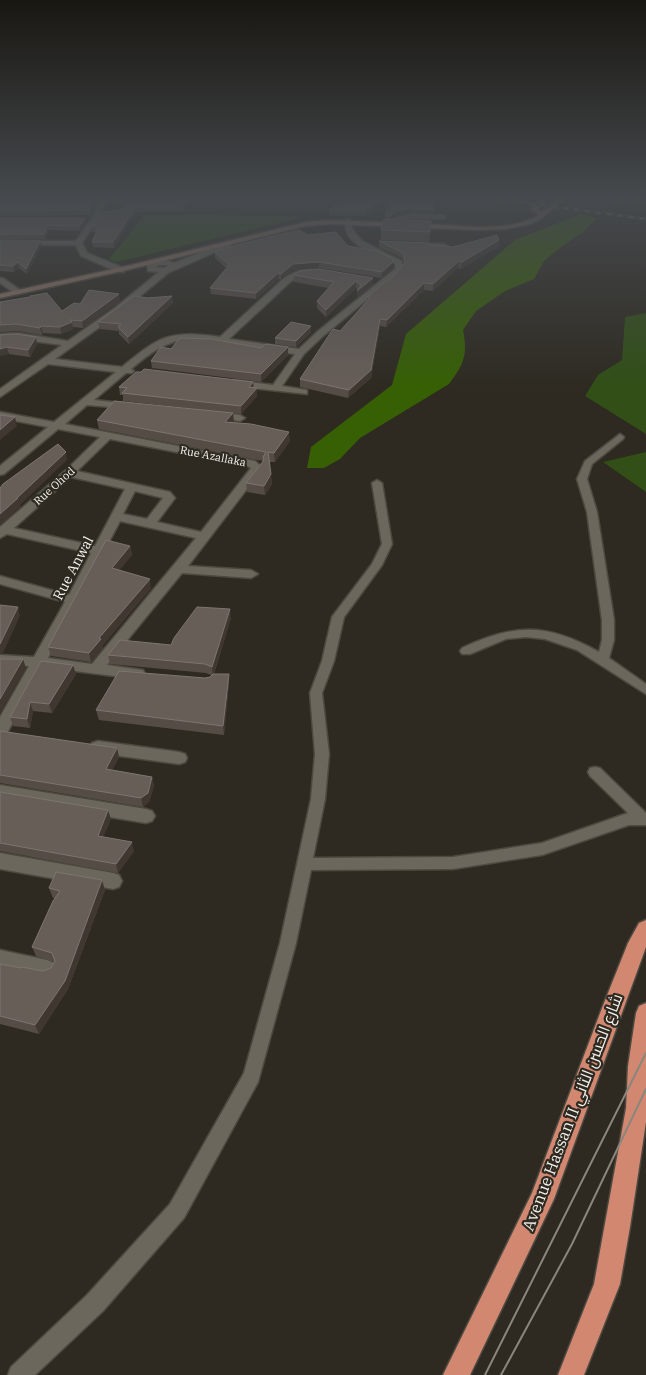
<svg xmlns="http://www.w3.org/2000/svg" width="646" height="1375" font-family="'IBM Plex Serif',Cairo,serif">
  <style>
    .green { fill: #314f16 }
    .forest { fill: #366003 }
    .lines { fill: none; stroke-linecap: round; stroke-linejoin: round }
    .service-casing { stroke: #4c4940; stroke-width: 3 }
    .pedestrian-casing { stroke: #4c4940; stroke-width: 3 }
    .minor-casing { stroke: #4c4940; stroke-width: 3 }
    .tertiary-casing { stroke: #4c4940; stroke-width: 3 }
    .secondary-casing { stroke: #4c4940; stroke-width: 3 }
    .trunk-casing { stroke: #4c4940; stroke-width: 3 }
    .service { fill: #6b675c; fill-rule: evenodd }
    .pedestrian { fill: #6b675c; fill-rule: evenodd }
    .minor { fill: #6b675c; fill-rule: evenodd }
    .tertiary { fill: #6b675c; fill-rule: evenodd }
    .secondary { fill: #917364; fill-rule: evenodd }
    .trunk { fill: #d28771; fill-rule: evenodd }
    .tram { stroke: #89867d; stroke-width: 2 }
    .rail-casing { stroke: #89867d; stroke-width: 2.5 }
    .rail { stroke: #2e2a21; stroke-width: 2; stroke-dasharray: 5.5; stroke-linecap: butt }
    .wall { fill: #564c46 }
    .shaded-wall { fill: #3f3730 }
    .building { fill: #675e58; stroke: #7d756f }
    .labels { text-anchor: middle; stroke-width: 4.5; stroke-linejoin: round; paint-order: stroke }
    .far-street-label { font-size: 11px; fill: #f5f3ec; stroke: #2e2a21 }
    .street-label { font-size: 14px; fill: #f5f3ec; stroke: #2e2a21 }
    .near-street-label { font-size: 16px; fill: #f5f3ec; stroke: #2e2a21 }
  </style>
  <rect width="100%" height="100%" fill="#2e2a21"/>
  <path class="green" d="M145,215L298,216L297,219L116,262L109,259Z
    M646,313V434L585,396L598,375L622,360L625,317Z
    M646,452V492L603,462Z"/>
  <path class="forest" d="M581,214L597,218L584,231L557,250L544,261L534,279L505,291L476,311L463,330C468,355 464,364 449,384L360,438L340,459L324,468H307L311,447L392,385L406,334L515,240Z"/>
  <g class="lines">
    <g class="service-casing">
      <path id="service" d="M620,434L624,437L623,439L592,464L587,479L597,512L614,620V640L609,658L646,684V694L577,650L545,639L526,637L506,639L470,654H462L460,651L462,648C515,623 547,623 599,652L602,640V620L587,512L577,479L585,461Z
        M377,480L382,483L392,544L382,565L344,617L334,661L322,693L329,754L325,799L313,858L453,857L542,843L628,813L590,776L588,772L590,768L595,767L600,768L646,813V825H629L542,855L453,869L311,870L296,943L258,1082L184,1218L103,1311L35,1375H8L11,1367L87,1295L170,1204L244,1073L280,943L311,799L315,754L310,693L322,661L332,617L372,564L382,544L372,483Z"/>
    </g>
    <g class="pedestrian-casing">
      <path id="pedestrian" d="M98,741L179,752L185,754L187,758L185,762L179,764L98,753L92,751L90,747L92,743Z
        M0,785L146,809L152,811L155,816L152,821L146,823L0,799Z
        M0,853L113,873L119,875L122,881L119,887L113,889L0,869Z"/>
    </g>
    <g class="minor-casing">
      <path id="minor" d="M75,197H188L185,199L107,200L100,215L82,243L87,253L124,268V272H118L81,256L76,245H0V241H76L94,215L100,200H77L75,199Z
        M411,214L443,215L446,217L443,219L411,218L394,224L391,222L396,217Z
        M346,219H350L353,230L362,241L402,261L403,270L323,336L304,354L282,386L307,390V394L234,386L229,383L234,380L273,385L295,354L192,339C166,340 150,353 131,369L134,371L132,373H126L94,400L131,404L135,405V409L87,405L65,424L255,461L263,468L188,566L251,570L258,574L251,578L182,573L107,665L143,670L145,674L143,678L138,679L43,667L6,735L0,737V717L29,666L0,665V655L34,657L65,602L0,584V576L69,595L91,553L7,534L0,538V527L65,471L100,437L58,429L4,474L0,475V466L48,427L0,418V412L54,422L116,372L48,364L0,397V389L62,345L18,339L0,340V334L18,333L68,341L116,307L159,272L148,271L147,265C156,261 165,258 174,263L228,241H231V245L168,273L122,311L55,359L122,367C160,336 169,330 220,337L283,279C292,273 308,265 318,272L317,274L298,276L289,283L229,339L299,349L317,332L395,269V264C377,253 340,246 346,219ZM159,265H167L168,266L164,268L155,267ZM110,439L247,466L251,468L201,532L157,522L175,498L170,492L77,471ZM71,477L125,489L95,546L14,528ZM135,491L163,498L147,519L123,514ZM120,521L196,538L92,664L48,658Z
        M416,243L444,244L448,246L444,248L419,247H416Z
        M0,278H3L23,292L16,294L0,283Z
        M214,412L240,415L245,418L240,421L210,417L209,415Z
        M0,950L47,960L54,963L57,969L54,975L47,978L0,968Z"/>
    </g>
    <g class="tertiary-casing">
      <path id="tertiary" d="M605,197L646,199V203L608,199Z"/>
    </g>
    <g class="secondary-casing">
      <path id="secondary" d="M542,197H548L538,209L542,212L560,197H567L542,218L530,224L505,229L477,230L330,224L306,226L127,270L0,298V294L127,266L306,222L330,220C362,221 394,223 426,224C461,225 507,234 539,215L531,209Z"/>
    </g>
    <g class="trunk-casing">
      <path id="trunk" d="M646,920V947L554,1199L470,1375H443L532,1193L602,1008L628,943L639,923Z
        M646,1003V1122L630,1227L620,1284L584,1375H558L594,1284L626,1108L628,1066L636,1013L639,1006Z"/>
    </g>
    <use href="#service" class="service"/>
    <use href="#pedestrian" class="pedestrian"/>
    <use href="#minor" class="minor"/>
    <use href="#tertiary" class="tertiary"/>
    <use href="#secondary" class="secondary"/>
    <use href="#trunk" class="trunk"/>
    <path class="tram" d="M485,1375L646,1053
      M501,1375L572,1244L646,1089"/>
    <g class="rail-casing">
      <path id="rail" d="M481,197L646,219"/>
    </g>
    <use href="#rail" class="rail"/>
  </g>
  <path class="wall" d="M131,197H188V199L184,211L136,212L114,248L93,247L92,242L96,232H92L91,226L123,209Z
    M352,197H395L392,199L434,201L433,213L411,212L396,215L391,219L431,221L429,242L381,240V230L385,219L389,201L366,216H329V210Z
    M0,198L97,202L91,215L0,216Z
    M0,218L86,223L80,231L49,230L45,239L0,240Z
    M308,235L348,246L393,268L381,278L319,268L293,270L281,280L279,279L256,299L211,294L210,288L226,268L215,258V252Z
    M499,240L498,247L461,269L458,268L433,291L424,290L386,327L380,326L371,378L348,398L300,387V379L340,331L367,301V297L393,276L404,265L403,259L379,247V241L453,247Z
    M0,241H40L41,247L27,274L19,268L14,272L0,271Z
    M319,269L373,285L357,298L358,290L356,288L326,317L317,308V301L328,288L294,282V275Z
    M172,296L173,303L129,344L119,334V331L100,329L98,322L148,298Z
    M120,301L83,328L73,327V329L61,334L43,333L42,335L18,331L0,332V302L62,311L80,304Z
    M311,326V332L296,347L275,344V338Z
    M0,335L37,344L30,357L9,354Z
    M171,349L288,355L261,382L152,368L151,361Z
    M119,387L254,388H257V396L241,414L123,401V395H120Z
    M233,413L234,422L290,441L275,462H269L272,484L265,495L247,492L246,483L263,461L99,429L97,420Z
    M130,546L132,555L119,570L151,588L103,645V648L91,662L51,656L48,647Z
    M231,618L214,674L229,683L224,735L99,720L96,710L210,677L211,675L206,673L110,664L108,655L171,645Z
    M41,661L76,674L52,713L33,711L30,728L13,726L10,717Z
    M0,731L117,748L119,757L112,770L152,777L154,786L149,802L143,807L0,783Z
    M0,792L111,819L103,837L134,851L118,873L0,851Z
    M49,888L105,890L68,989L39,1034L0,1024V964L21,968L43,971L51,968L54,962L36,956L32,947L55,898H53Z"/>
  <path class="shaded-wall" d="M96,197L97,202L91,215L90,210Z
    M187,197H188V199L184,211V206Z
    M387,197H395L366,216V210Z
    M136,207V212L114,248L113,242Z
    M411,208V212L396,215L390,221V216L396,211Z
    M85,218L86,223L80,231L79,226Z
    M48,225L49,230L45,239L44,234Z
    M499,240L498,247L461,269L462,262Z
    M40,241L41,247L27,274L26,269Z
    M459,261L458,268L433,291V284Z
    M18,262L19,268L14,272L13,266Z
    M319,262V268L293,270L281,280V274L293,264Z
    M393,262V268L381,278L382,272Z
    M278,273L279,279L256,299V293Z
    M373,278V285L357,298V291Z
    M356,281V288L326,317V310Z
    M424,283V290L386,327L387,320Z
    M119,294L120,301L83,328L82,321Z
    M172,296L173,303L129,344L128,337Z
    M380,319V326L371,378L348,398L349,390Z
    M72,322L73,329L61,334L60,327Z
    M41,326L43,333L42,335L40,328Z
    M311,326V332L296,347V341Z
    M36,337L37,344L30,357L28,350Z
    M7,347L9,354L0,356V349Z
    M288,347V355L261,382V374Z
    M253,382L254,390L249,387Z
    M257,388V396L241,414V406Z
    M233,413L234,422H225Z
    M15,417L17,426L0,440V430Z
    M289,432L290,441L275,462L274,453Z
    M66,452L67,460L20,505L21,507L0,525V514Z
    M271,474L272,484L265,495L264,486Z
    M130,546L132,555L114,577L112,568Z
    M150,579L151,588L103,645V648L91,662L89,653L99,638Z
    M18,607L20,616L3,653L0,654V644Z
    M230,609L231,618L213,676L212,667Z
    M23,659L26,668L0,713V699Z
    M73,665L76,674L52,713L49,704Z
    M229,674V683L224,735L223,726Z
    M30,702L33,711L30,728L27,719Z
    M117,748L119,757L108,778L106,769Z
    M152,777L154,786L149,802L143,807L141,798Z
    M108,810L111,819L100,844L98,836Z
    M132,842L134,851L118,873L116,864Z
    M102,880L105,890L68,989L39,1034L35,1025Z"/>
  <path class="building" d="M96,197L90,210H0V198Z
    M131,197H187L184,206L136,207L113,242H92L99,226H91L99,213L123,209Z
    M352,197H387L366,210H329Z
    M390,199L434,201L433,209L411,208L396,211L390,216H385Z
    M0,218H85L79,226L48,225L44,234H0Z
    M384,219L431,221L430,232L381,230Z
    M299,230L308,235L336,232L348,246L376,251L393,259V262L382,272L319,262L293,264L281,274L278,273L256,293L210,288L229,265L215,252L229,247Z
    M497,235L499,240L462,262L459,261L433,284L424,283L387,320L380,319L371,370L349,390L300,379L333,329L340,331L370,298L367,297L393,276L405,263L403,253L379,241L428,243V245L453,247Z
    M0,241H40L26,269L18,262L13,266L0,265Z
    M319,269L373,278L357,291L361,285L356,281L326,310L317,301L334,282L294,275L299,271Z
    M89,290L119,294L82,321L70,320L72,322L60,327L41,326L40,328L16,324L0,325V302L30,297V296L47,293L62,311L74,303L80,304Z
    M134,296L148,298L172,296L128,337L118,327L121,324L98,322Z
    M291,322L311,326L296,341L275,338Z
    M16,334L36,337L28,350L7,347L0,349V335Z
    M180,338L211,339L261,348L266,344L288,347L261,374L151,361L161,347L171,349Z
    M144,369L253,382L249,387L257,388L241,406L122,393L127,388L119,387L136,372H141Z
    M114,401L233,413L225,422L251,424L289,432L274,453L268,452L271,474L264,486L246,483L264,460L263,457L266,452L97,420Z
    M0,415L15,417L0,430Z
    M58,444L66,452L17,498H18L0,514V488L3,484Z
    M106,540L130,546L112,568L150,579L99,638L101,639L89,653L48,647Z
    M0,605L18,607L0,644Z
    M197,607L230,609L212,667L205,664L108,655L120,640L171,645L174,638Z
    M0,659H23L0,699Z
    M41,661L73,665L49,704L30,702L27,719L10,717Z
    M119,671L205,678L210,677L213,674H229L223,726L96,710Z
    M0,731L117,748L106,769L152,777L148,793L141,798L0,775Z
    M0,792L108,810L98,836L132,842L116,864L0,843Z
    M56,872L102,880L65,981L35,1025L0,1016V964L21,968L22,967L43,971L51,968L55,961L52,953L32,947L53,901L60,891L49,888Z"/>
  <linearGradient id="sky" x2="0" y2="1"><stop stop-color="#191712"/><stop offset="0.51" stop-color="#464a4e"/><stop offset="1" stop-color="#464a4e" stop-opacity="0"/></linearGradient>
  <rect width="646" height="389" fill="url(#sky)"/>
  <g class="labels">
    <g class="far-street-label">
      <text transform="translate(213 456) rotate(11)" y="4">Rue Azallaka</text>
      <text transform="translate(54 486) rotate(-42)" y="4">Rue Ohod</text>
    </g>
    <g class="street-label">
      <text transform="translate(73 568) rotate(-62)" y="5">Rue Anwal</text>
    </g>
    <g class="near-street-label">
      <text transform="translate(572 1112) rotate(-69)" y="6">Avenue Hassan II شارع الحسن الثاني</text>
    </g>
  </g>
</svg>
